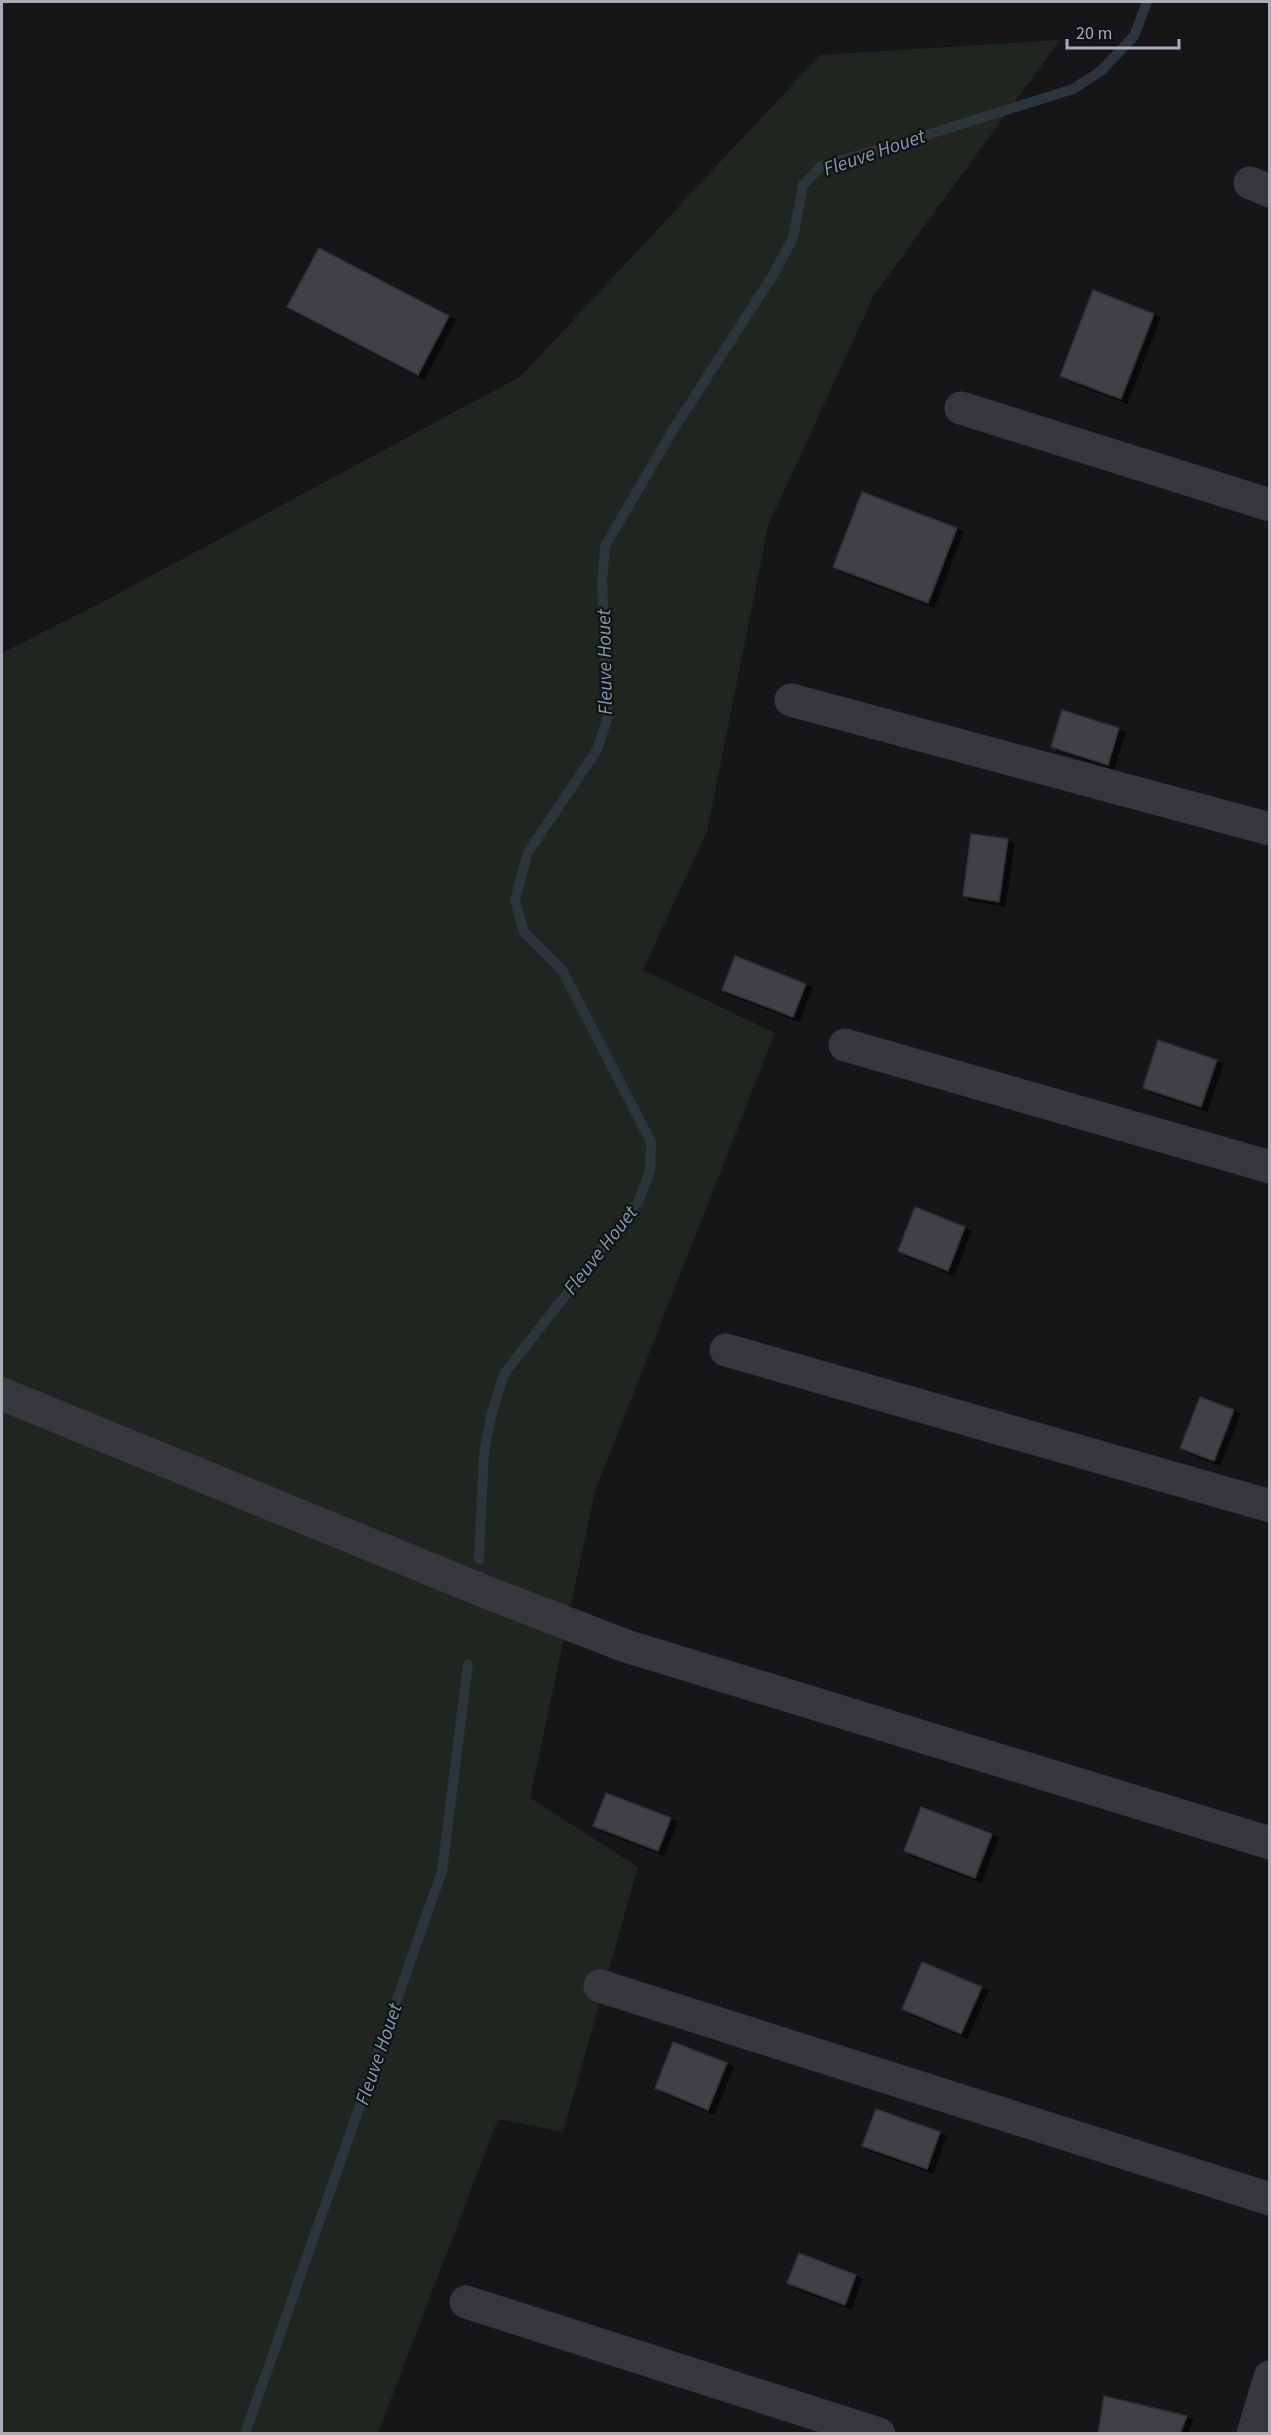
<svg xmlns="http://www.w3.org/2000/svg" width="1271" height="2435" font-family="'Source Sans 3',sans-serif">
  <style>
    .green { fill: #1e261f }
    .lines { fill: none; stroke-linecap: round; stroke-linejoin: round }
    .stream { stroke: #2c353c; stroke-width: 10 }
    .building { fill: #404145; stroke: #303034; stroke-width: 1.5; filter: url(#shadow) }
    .street { stroke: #37383d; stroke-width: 33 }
    .labels { text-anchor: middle; stroke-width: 4.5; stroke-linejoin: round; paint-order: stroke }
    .water-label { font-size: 20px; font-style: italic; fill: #7f9bb3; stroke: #111113 }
  </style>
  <defs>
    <filter id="shadow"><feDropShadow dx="6" dy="4" stdDeviation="0" flood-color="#0009"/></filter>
  </defs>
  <rect width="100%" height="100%" fill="#161618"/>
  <path class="green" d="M1060,40L874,295L768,526L707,831L643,970L775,1033L595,1491L530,1798L638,1867L563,2132L498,2119L378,2433L2,2434V653L110,598L521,376L820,55Z"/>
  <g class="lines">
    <path class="stream" d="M479,1559L484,1452L492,1412L504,1374L638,1202L650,1171L651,1142L562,970L524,932L515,900L528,852L597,750L608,716L602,581L605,546L673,430L773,275L793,238L803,185L821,166L901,143L1073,89L1101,71L1134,36L1147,2
      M245,2434L442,1871L468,1664"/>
  </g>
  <path class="building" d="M319,248L449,316L418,375L287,307Z
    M1093,290L1154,314L1121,399L1060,376Z
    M862,492L957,528L928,603L833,567Z
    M1062,710L1119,728L1108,765L1051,747Z
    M971,834L1008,839L999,902L963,896Z
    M735,956L806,984L793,1017L722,990Z
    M1158,1040L1217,1060L1201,1107L1143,1088Z
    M915,1207L965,1227L948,1271L898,1251Z
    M1200,1397L1234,1410L1214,1461L1180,1448Z
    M606,1793L671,1818L658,1851L593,1826Z
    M921,1807L992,1834L975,1878L904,1851Z
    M922,1962L982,1987L961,2034L902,2009Z
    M673,2042L727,2063L708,2110L655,2088Z
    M876,2109L940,2132L927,2169L862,2146Z
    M799,2253L856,2275L845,2305L787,2283Z
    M1104,2396L1187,2416L1180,2434H1098Z"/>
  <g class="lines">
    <path class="street" d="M1250,183L1270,191
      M961,408L1270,505
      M791,700L1270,829
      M845,1045L1270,1167
      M726,1350L1270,1506
      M2,1394L486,1592L626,1646L1270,1843
      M600,1986L1270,2199
      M466,2302L879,2434
      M1253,2434L1270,2377"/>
  </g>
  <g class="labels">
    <g class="water-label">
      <text transform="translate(874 152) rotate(-19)" y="7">Fleuve Houet</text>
      <text transform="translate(604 662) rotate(-91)" y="7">Fleuve Houet</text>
      <text transform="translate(600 1250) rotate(-52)" y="7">Fleuve Houet</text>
      <text transform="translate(378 2054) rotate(-71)" y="7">Fleuve Houet</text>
    </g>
  </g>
  <rect width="1271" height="2435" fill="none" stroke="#a8adb8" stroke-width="6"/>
  <path d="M1067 39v9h112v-9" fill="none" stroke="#a8adb8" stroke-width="3"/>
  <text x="1076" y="39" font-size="18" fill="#a8adb8" stroke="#111113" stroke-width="4.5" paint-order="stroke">20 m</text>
</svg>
